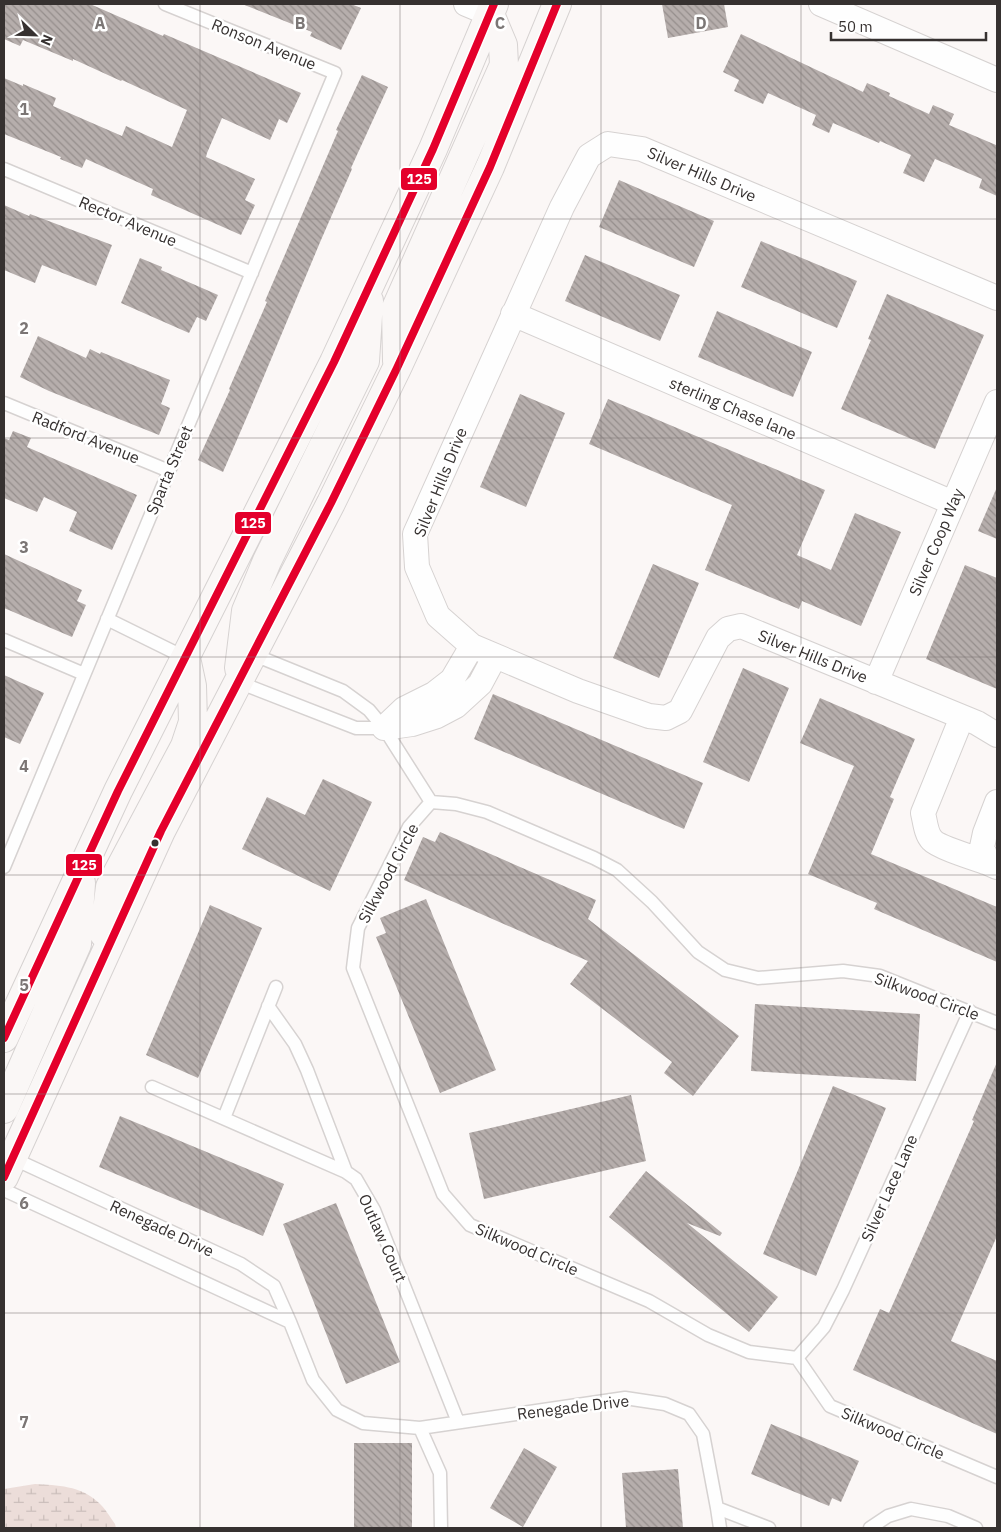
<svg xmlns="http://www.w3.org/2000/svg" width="1001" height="1532" font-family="'IBM Plex Sans',sans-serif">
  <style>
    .wetland { fill: url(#wetland-marsh) }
    .building { fill: url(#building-back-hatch) }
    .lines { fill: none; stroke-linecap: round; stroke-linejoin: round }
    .service-casing { stroke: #d6d2d1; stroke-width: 15 }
    .minor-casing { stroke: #d6d2d1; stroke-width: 26 }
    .secondary-casing { stroke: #d6d2d1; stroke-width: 30 }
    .service { stroke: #fefefe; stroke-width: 12 }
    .minor { stroke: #fefefe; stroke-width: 24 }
    .secondary { stroke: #faf7f6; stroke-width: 28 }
    .bus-1-casing { stroke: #fff; stroke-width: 11 }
    .bus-1 { stroke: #e4002b; stroke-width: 8 }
    .grid { fill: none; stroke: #7b7675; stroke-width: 1; stroke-opacity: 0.55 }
    .bus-dot { fill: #363130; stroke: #fff; stroke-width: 2 }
    .labels { text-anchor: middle; stroke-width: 5; stroke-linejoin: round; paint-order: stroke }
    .street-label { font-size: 16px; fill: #363130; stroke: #fff }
    .grid-label { font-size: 16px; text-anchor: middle; font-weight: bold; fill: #7b7675; stroke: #fff; stroke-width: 5; stroke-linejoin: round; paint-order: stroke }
    .line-badge { stroke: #fff; stroke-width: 2 }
    .badge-label { font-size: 14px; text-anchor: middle; font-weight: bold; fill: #fff }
  </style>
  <defs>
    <pattern id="wetland-marsh" width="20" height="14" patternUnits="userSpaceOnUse" patternTransform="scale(1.25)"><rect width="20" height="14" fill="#ecddd9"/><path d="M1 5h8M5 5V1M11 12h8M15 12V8" fill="none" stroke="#cbbebb"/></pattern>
    <pattern id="building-back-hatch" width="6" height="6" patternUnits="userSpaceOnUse" patternTransform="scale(1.25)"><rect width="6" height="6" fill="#b6aeac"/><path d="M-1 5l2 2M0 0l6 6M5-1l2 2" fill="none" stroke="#958e8c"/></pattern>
  </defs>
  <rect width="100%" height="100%" fill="#fbf7f6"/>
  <path class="wetland" d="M35,1484C57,1485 81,1486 98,1502C105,1508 110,1517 115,1524L116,1528H4V1489Z"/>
  <path class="building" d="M4,4H90L163,36L164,34L301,93L287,123L279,119L270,140L222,118L207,153L206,157L255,179L245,200L255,205L241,235L151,195L153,189L86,159L82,168L60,159L61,157L4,134V78L23,86V84L56,98L53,106L122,136L126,126L172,147L187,110L122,80L121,81L73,59V61L23,40L20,46L4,39Z
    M242,4H351L361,8L341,50L310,36L312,32Z
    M662,4H724L728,27L668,38Z
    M741,34L863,92L867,83L890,93L889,96L929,114L933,105L954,114L949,125L996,145L997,144V196L979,188L982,179L935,159L924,182L903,173L911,155L880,141L879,143L833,123L829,133L812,125L816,115L768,93L763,104L734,91L739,80L723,72Z
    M362,75L388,87L351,168L352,169L321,240L249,412L223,472L198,460L230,390L229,389L267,302L265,301L338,131L336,130Z
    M619,180L714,221L694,267L599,227Z
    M4,205L29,216L30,214L112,245L96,286L42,265L35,283L4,270Z
    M761,241L857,281L837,328L741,287Z
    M585,255L680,295L660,341L565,301Z
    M140,258L162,267L161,270L218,295L206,321L197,317L189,333L121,303Z
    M887,294L984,335L935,449L841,409L871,340L868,339Z
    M717,311L812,352L793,397L698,357Z
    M38,336L86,358L90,349L100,354L101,352L170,380L161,404L170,408L159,435L49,391L20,377Z
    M520,394L565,413L526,507L480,487Z
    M608,399L825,490L797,555L831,570L855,513L901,532L861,626L802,601L799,609L705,570L732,505L589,444Z
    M13,431L31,438L27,447L137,495L112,550L69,531L77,512L44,497L37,512L4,498V438L9,440Z
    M997,487V539L978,531Z
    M4,554L82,590L77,601L86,605L72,637L4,608Z
    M653,564L699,583L659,678L613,658Z
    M965,565L997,578V689L926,659Z
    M743,668L789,688L749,782L703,762Z
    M4,675L44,693L20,744L4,737Z
    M493,694L703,783L684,829L474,739Z
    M820,698L915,739L890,797L894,799L871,854L997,907V962L874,909L877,903L808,874L854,766L800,743Z
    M323,779L372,802L330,891L242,849L267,797L305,815Z
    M440,832L596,900L588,919L739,1036L693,1096L664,1073L672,1062L570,984L588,961L404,880L423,837L435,842Z
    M426,899L496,1070L440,1093L376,937L386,933L380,918Z
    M210,905L262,928L198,1078L146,1055Z
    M755,1004L920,1014L916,1081L751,1071Z
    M997,1062V1236L951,1341L997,1361V1434L853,1370L880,1309L889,1313L974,1121L972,1120Z
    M833,1086L886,1108L816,1276L763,1254Z
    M631,1095L646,1161L484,1199L469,1133Z
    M120,1116L284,1184L263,1236L99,1167Z
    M646,1171L722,1233L720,1236L687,1223L778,1297L749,1332L609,1217Z
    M336,1203L400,1362L346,1384L283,1224Z
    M771,1424L859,1461L841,1502L832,1498L829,1506L751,1474Z
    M354,1443H412V1528H354Z
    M524,1448L557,1467L523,1527L490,1508Z
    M678,1469L683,1528H626L622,1473Z"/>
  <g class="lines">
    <g class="service-casing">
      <path id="service" d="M4,169L252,273
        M4,403L169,471
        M107,619L186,658
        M4,640L84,674
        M252,654L343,691L369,710L384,728L431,802
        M238,682L356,728H384
        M431,802L409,827L358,928L353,968L443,1194L470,1225L649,1301L708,1335L749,1352L797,1358L830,1406L997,1477
        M431,802L456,804L487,812L594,858L617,870L652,902L698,952L725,970L758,978L843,971L880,976L997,1023
        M4,867L335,73L165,4
        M268,1006L295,1044L307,1070L346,1172
        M152,1087L346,1172L356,1179L374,1210L458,1422
        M224,1118L276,987
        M12,1158L241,1264L274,1286L290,1322L313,1380L337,1410L363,1423L420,1428L625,1398L665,1404L689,1414L703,1434L717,1508L769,1528
        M4,1190L290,1322
        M797,1358L824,1327L843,1290L970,1011
        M420,1428L440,1473L441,1528
        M717,1508L720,1528
        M870,1528L888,1516L911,1509L948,1516L976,1528"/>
    </g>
    <g class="minor-casing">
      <path id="minor" d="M466,4L490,14
        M821,4L997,80
        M997,298L642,149L608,144L589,156L562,207L415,534L417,567L438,616L472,646L578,691L649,716L666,718L680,711L718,638L728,629L741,626L977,723L997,735
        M513,314L953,503
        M876,682L997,402
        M962,717L923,813C925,821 926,834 932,840C938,847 977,859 988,863
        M384,728L412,724L437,716L456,706L480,684L495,656
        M384,728L404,709L434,694L452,680L472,646
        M997,802L985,833L982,847L988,863L997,867"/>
    </g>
    <g class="secondary-casing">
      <path id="secondary" d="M397,361L396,308L504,65L503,45L490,14
        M239,668L246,611L267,561L365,361L369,301
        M104,934L110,887L185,746L193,722L192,686L186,658
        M4,1038L118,791L334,362L433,149L494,4
        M4,1109L77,944L81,883
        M4,1177L161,831L331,503L397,368L490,167L557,4"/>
    </g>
    <use href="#service" class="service"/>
    <use href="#minor" class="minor"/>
    <use href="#secondary" class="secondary"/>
    <g class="bus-1-casing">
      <path id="bus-1" d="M4,1038L118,791L334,362L433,149L494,4
        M4,1177L161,831L331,503L397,368L490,167L557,4"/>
    </g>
    <use href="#bus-1" class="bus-1"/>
  </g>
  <path class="grid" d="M200,4V1528M400,4V1528M601,4V1528M801,4V1528M4,219H997M4,438H997M4,657H997M4,875H997M4,1094H997M4,1313H997"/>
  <circle class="bus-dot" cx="155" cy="843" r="4.5"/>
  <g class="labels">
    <g class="street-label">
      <text transform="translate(264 44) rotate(22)" y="6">Ronson Avenue</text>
      <text transform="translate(702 174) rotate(23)" y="6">Silver Hills Drive</text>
      <text transform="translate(128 221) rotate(23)" y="6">Rector Avenue</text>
      <text transform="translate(733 408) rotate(23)" y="6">sterling Chase lane</text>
      <text transform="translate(86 437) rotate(22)" y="6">Radford Avenue</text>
      <text transform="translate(169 470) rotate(-67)" y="6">Sparta Street</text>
      <text transform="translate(440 482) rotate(-68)" y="6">Silver Hills Drive</text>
      <text transform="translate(936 542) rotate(-67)" y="6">Silver Coop Way</text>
      <text transform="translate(813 656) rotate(22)" y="6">Silver Hills Drive</text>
      <text transform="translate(388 873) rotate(-62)" y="6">Silkwood Circle</text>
      <text transform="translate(927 996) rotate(20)" y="6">Silkwood Circle</text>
      <text transform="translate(889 1188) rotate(-66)" y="6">Silver Lace Lane</text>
      <text transform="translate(162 1228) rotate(25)" y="6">Renegade Drive</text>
      <text transform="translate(383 1238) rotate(66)" y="6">Outlaw Court</text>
      <text transform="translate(527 1249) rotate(23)" y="6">Silkwood Circle</text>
      <text transform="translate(573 1407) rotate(-7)" y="6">Renegade Drive</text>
      <text transform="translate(893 1433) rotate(23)" y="6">Silkwood Circle</text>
    </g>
  </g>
  <g class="grid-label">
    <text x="100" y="29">A</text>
    <text x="300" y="29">B</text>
    <text x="500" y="29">C</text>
    <text x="701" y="29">D</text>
    <text x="24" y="115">1</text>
    <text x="24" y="334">2</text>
    <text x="24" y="553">3</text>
    <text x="24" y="772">4</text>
    <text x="24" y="991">5</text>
    <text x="24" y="1209">6</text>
    <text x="24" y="1428">7</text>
  </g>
  <g class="line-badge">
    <rect x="400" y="167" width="38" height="24" rx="5" fill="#e4002b"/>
    <rect x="234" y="511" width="38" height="24" rx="5" fill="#e4002b"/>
    <rect x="65" y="853" width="38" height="24" rx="5" fill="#e4002b"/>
  </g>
  <g class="badge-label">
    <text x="419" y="184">125</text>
    <text x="253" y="528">125</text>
    <text x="84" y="870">125</text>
  </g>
  <rect width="1001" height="1532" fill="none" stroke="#363130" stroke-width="10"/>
  <g transform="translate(35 35) rotate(113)" stroke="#ffffff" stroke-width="4" paint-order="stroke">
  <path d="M0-4L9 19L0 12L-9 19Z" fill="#363130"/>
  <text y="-8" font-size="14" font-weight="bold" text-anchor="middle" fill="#363130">N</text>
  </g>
  <path d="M831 32v8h155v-8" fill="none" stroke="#363130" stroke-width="2.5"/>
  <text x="838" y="32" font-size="15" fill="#363130" stroke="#ffffff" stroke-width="4" paint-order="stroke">50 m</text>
</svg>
